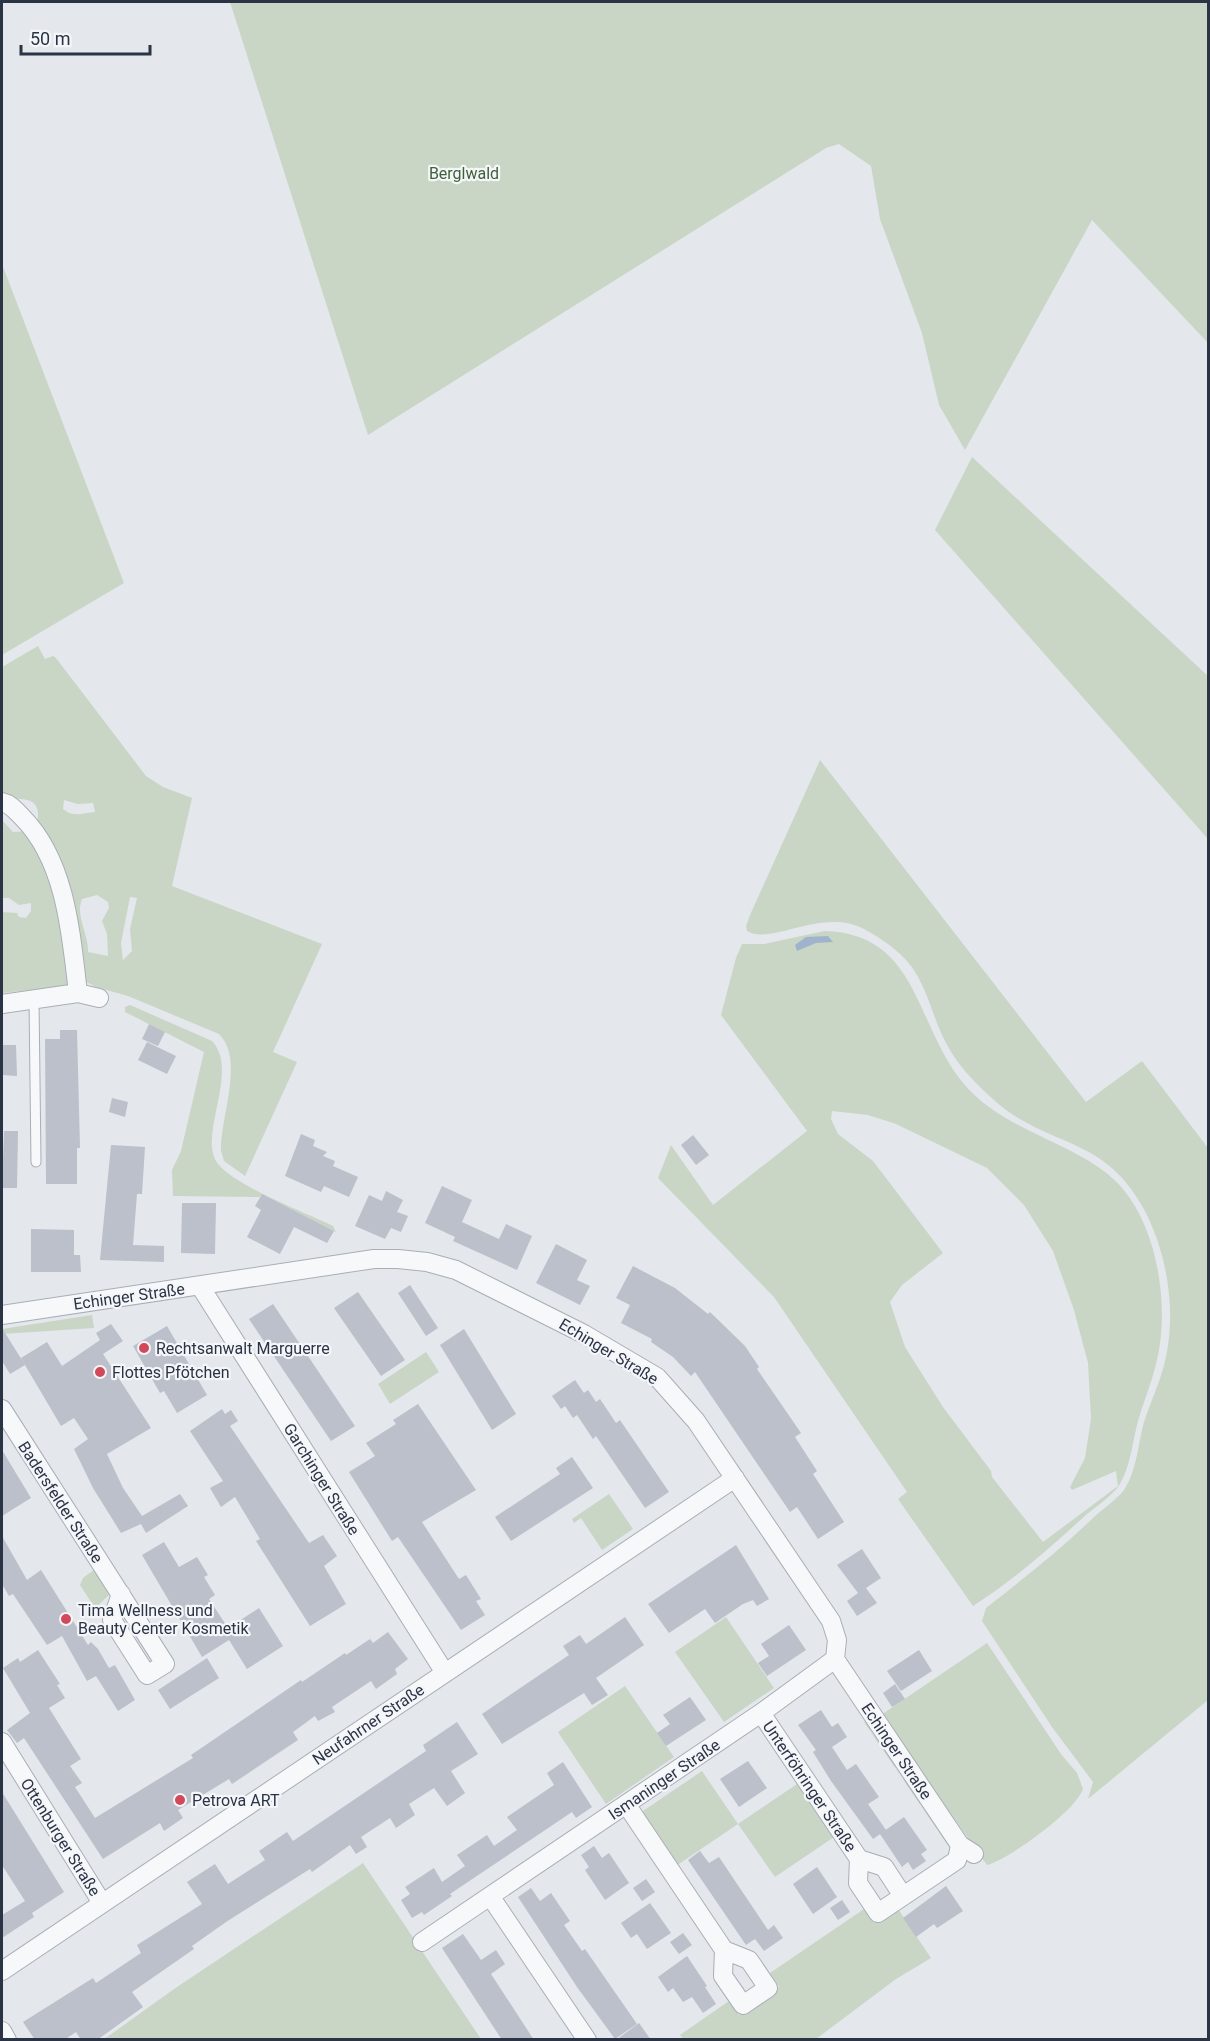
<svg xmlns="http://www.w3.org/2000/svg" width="1210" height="2041" font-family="Roboto,sans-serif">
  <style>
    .green { fill: #c9d6c5; fill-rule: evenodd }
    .water { fill: #9fb4cc }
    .building { fill: #bbc0ca }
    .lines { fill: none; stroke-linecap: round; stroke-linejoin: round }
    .lane-casing { stroke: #a9aeb7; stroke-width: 11 }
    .street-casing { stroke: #a9aeb7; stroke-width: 20 }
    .lane { stroke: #f7f8fa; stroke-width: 9 }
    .street { stroke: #f7f8fa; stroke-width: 18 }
    .poi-dot { fill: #d1495b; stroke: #f4f6f9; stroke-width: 2 }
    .labels { text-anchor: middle; stroke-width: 4.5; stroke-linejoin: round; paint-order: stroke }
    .park-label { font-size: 16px; fill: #3f6138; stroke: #f4f6f9 }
    .street-label { font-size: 16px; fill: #2b3445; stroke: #f4f6f9 }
    .poi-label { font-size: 16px; fill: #2b3445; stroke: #f4f6f9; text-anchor: start }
  </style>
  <rect width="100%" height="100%" fill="#e4e7ec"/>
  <path class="green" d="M230,2H1208V343L1092,220L965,450L939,405L922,333L880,219L871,166L839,144L826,148L368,435Z
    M2,264L124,583L2,655Z
    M972,457L1208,676V839L935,530Z
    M38,646L45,659L53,656L56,658L146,776L163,787L192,798L172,886L322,944L273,1052L297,1062L245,1176L224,1161L221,1151C220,1118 245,1059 219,1034L128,996L96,987L79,978L37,825C44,790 16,803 2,796V667ZM64,800L78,804L93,803L95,812C84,813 73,818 63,809ZM97,895L108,902L109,908L102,921L107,934L108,956L88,952C89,935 75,916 82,899ZM130,897L137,898L130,929L132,951L123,960L121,943Z
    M820,760L1086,1102L1142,1061L1208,1148V1700L1088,1799L1093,1782L1052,1727L982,1621L986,1608C1023,1579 1060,1550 1094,1517C1103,1509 1116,1500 1124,1490C1137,1470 1138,1444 1144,1422C1150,1403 1159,1385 1164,1365C1181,1303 1162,1213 1113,1169C1087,1145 1049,1137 1020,1119C1005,1111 989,1096 977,1084C962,1069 951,1054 942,1035C932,1013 926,986 911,966C899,950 882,939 864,929C822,907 771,946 747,931L746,926L750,915Z
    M2,820L13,832L30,831L48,861L71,977L67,986L2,993V912L17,913L19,917L26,918L31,911V903L19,905L9,898H2Z
    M825,931C920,934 915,1027 964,1084C1007,1135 1084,1143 1123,1189C1159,1232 1170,1311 1156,1364C1151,1385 1142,1405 1137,1425C1132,1445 1130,1469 1118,1487C1110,1497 1097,1506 1087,1514C1051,1547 1014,1580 973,1606L898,1499L907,1492L774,1297L658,1178L671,1145L713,1205L807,1131L721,1015L736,958L742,944H764ZM832,1111L868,1115L896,1124L987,1168L1024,1205L1053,1251L1074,1310L1088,1363L1091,1419L1085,1458L1070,1487L1072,1490L1116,1471L1118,1486L1043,1542L992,1477L991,1471L943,1407L905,1347L890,1302L902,1285L943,1253L873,1161L838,1134L831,1119Z
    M130,1005L212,1041C241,1072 195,1138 219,1165C238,1187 304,1212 333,1226L336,1232L262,1194L260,1197L173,1196L172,1170L181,1151L204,1052L125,1012V1007Z
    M92,1315L94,1328L2,1334V1329Z
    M426,1352L439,1372L390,1404L378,1384Z
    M609,1494L633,1529L602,1550L581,1518L574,1523L572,1519Z
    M95,1569L109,1595L95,1608L80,1585L83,1578Z
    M726,1617L774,1688L724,1722L675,1652Z
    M987,1643L1061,1754L1077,1773L1083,1789C1076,1811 1009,1859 987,1865L881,1715Z
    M625,1686L674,1757L606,1804L558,1732Z
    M869,1718L872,1723L870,1730C878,1742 888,1747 896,1759L895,1767L903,1779L911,1781L922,1796L920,1804L929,1816L936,1817L951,1844V1850L864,1722Z
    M702,1771L738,1824L797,1784L834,1837L775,1877L738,1824L676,1866L640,1813Z
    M363,1863L481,2039L103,2040L174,1989Z
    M896,1906L931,1958L896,1979L816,2039L684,2040L680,2035L729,2001L739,2015L779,1987L770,1973L864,1909L874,1922Z"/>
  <path class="water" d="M828,936L833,942L816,943L797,951L795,945L806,937Z"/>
  <path class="building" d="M149,1024L165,1032L158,1046L142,1039Z
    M60,1030H77L80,1148H77V1184H46L45,1039H60Z
    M147,1042L176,1056L167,1074L138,1060Z
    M2,1045H16L17,1076L2,1075Z
    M112,1098L128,1102L125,1117L109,1112Z
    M4,1131H18L17,1188H2Z
    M301,1134L315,1140L313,1146L327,1152L323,1156L335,1161L333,1166L358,1177L349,1197L324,1186L321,1192L285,1176Z
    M693,1135L709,1155L696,1165L681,1145Z
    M111,1145L145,1147L142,1194H137L133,1245L164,1246V1262L100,1260Z
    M442,1186L472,1200L462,1222L499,1239L506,1224L532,1236L517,1270L453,1241L455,1237L425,1223Z
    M386,1191L403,1200L397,1212L408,1216L401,1232L391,1228L385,1239L355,1226L369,1195L382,1201Z
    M262,1194L334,1231L327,1243L294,1227L280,1254L247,1237L261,1210L255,1206Z
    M182,1203H216L215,1254L181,1253Z
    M31,1229L74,1230V1255H80L81,1272H31Z
    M556,1244L587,1260L577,1280L590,1286L580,1305L536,1283Z
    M633,1266L675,1288L708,1314L710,1312L745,1346L759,1367L757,1369L801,1433L795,1437L817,1471L813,1474L844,1522L818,1539L797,1507L790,1512L695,1372L691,1376L673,1357L651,1342L652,1339L621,1323L630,1305L616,1298Z
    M410,1285L438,1328L426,1336L398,1293Z
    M358,1292L405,1360L381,1376L334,1308Z
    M273,1304L355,1426L331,1441L249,1319Z
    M111,1324L123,1341L103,1354L151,1428L107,1454L123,1488L142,1516L180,1494L188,1506L146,1533L141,1524L121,1533L93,1488L74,1449L88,1439L74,1418L61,1426L25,1365L10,1374L2,1361V1328L25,1365L21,1358L47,1342L62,1366L100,1340L96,1333Z
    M167,1326L207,1395L177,1413L164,1391L160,1393L133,1346Z
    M464,1329L516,1414L492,1430L440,1345Z
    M575,1380L584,1393L588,1390L596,1402L600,1399L616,1423L620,1420L669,1492L645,1508L596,1436L593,1439L577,1415L573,1418L565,1406L561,1409L552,1396Z
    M418,1404L476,1490L422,1522L459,1579L466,1575L481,1599L476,1601L485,1615L461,1630L398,1537L392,1541L349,1472L375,1456L366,1443L396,1424L393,1420Z
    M222,1409L225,1414L231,1410L238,1421L230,1426L309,1543L323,1535L337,1556L324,1566L346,1604L310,1626L256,1541L260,1539L235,1497L221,1507L210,1488L223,1481L190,1431Z
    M2,1450L31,1498L2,1516Z
    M572,1457L593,1488L511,1541L495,1517L560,1474L556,1468Z
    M2,1536L27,1580L41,1570L88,1645L91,1642L98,1649L109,1668L115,1665L135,1700L118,1711L96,1676L87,1681L62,1636L47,1645L13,1594L9,1596L2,1584Z
    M164,1542L179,1567L197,1557L208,1575L204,1577L215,1595L209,1599L228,1628L259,1608L283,1646L247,1669L229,1640L202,1657L142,1555Z
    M736,1545L769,1599L757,1606L753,1600L743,1604L715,1623L705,1609L669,1633L648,1604Z
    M862,1549L881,1578L866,1588L877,1603L857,1616L847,1601L858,1593L837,1565Z
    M625,1617L644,1645L596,1678L608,1695L592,1705L584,1693L502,1744L482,1714L569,1655L563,1646L580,1635L586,1644Z
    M789,1625L806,1650L767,1676L758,1663L769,1656L761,1644Z
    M388,1632L408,1659L395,1669L397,1674L376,1689L371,1681L332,1707L335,1712L318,1721L315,1716L293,1732L298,1740L232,1784L229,1779L178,1810L183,1818L164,1831L160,1823L103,1859L24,1738L17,1743L7,1730L30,1713L3,1668L18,1658L20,1662L38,1650L60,1684L57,1685L65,1698L49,1708L81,1759L70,1766L82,1783L75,1787L95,1818L193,1758L191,1755L301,1680L302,1682L345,1653L346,1655L370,1639L373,1643Z
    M919,1650L932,1671L901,1691L887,1671Z
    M207,1658L219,1678L170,1709L158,1690Z
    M895,1684L905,1699L892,1707L883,1693Z
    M690,1697L706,1720L666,1746L657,1733L670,1724L663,1715Z
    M821,1710L832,1727L838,1723L847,1737L832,1747L847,1770L856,1764L879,1797L868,1804L886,1830L873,1839L831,1781L813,1752L816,1750L798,1725Z
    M457,1722L478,1754L451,1771L465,1793L447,1806L434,1788L409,1804L415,1815L396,1828L390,1818L361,1837L367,1847L356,1854L350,1845L312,1872L310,1869L226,1922L192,1946L194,1949L132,1992L143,2007L97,2040H81L76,2032L64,2040H35L23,2022L93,1978L96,1983L141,1953L137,1945L202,1904L187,1882L215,1864L228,1884L265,1860L259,1851L287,1832L293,1841L426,1751L423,1745Z
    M748,1761L767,1788L739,1807L720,1779Z
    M563,1762L592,1807L576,1818L572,1812L450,1894L452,1896L424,1915L422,1912L412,1918L401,1900L410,1894L405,1887L434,1868L442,1882L465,1866L457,1855L487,1835L494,1846L517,1830L507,1817L554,1785L547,1773Z
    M2,1792L64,1892L32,1913L34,1917L2,1938V1915L25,1901L2,1865Z
    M904,1817L927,1850L921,1854L926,1861L913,1870L908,1862L902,1867L880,1834Z
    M594,1846L602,1858L609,1853L629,1883L605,1900L585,1870L589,1867L581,1855Z
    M700,1851L709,1863L719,1857L768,1930L774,1925L783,1938L764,1951L755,1939L746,1945L688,1860Z
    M817,1867L837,1897L813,1914L793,1884Z
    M646,1879L655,1892L642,1901L633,1888Z
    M946,1886L963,1911L937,1928L934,1924L916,1937L903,1918Z
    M531,1888L540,1901L551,1893L570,1921L564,1925L582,1951L585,1949L637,2024L615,2039L577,1987L518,1897Z
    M842,1900L850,1912L838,1920L830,1908Z
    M650,1903L671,1933L647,1949L637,1934L631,1938L621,1923Z
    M683,1933L692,1945L679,1954L670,1942Z
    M463,1934L481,1960L496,1950L505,1964L491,1974L534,2040H502L442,1948Z
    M687,1956L707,1986L705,1987L716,2004L703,2013L692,1997L683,2002L673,1988L668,1992L658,1977Z
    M639,2023L651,2040H616Z"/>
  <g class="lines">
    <g class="lane-casing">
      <path id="lane" d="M34,1000L36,1162"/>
    </g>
    <g class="street-casing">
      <path id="street" d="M2,802C11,804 16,811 23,818C66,862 71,934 78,993
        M2,1004L78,993L99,998
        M200,1286L445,1673
        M2,1315L374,1259H398L427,1262L456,1270L584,1334L657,1377L696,1421L831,1621L837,1640L835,1659L960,1845L974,1854
        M2,1409L165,1664L147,1675L112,1620L121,1594
        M761,1713L859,1859L858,1883L878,1913L957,1860L960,1845
        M2,1742L102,1903
        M626,1804L724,1950L723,1976L743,2005L768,1988L749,1960L724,1950
        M859,1859L884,1867L903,1896
        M490,1896L587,2040
        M422,1942L761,1713L835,1659
        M2,1971L735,1478
        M2,2031L7,2040"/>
    </g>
    <use href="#lane" class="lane"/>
    <use href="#street" class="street"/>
  </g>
  <g class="poi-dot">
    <circle cx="144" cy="1348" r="6"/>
    <circle cx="100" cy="1372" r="6"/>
    <circle cx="66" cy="1619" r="6"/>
    <circle cx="180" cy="1800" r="6"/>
  </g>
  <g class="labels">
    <g class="park-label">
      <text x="464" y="179">Berglwald</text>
    </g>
    <g class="street-label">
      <text transform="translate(129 1296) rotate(-8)" y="6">Echinger Straße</text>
      <text transform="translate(609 1351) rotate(31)" y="6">Echinger Straße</text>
      <text transform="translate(322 1479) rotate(58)" y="6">Garchinger Straße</text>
      <text transform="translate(61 1502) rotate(57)" y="6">Badersfelder Straße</text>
      <text transform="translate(368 1724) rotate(-34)" y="6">Neufahrner Straße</text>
      <text transform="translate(897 1751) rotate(56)" y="6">Echinger Straße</text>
      <text transform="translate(664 1779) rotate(-34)" y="6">Ismaninger Straße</text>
      <text transform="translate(810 1786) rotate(56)" y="6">Unterföhringer Straße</text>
      <text transform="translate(61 1837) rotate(58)" y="6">Ottenburger Straße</text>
    </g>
    <g class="poi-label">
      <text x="156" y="1354">Rechtsanwalt Marguerre</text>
      <text x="112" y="1378">Flottes Pfötchen</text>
      <text x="78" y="1616">Tima Wellness und<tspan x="78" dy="18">Beauty Center Kosmetik</tspan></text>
      <text x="192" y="1806">Petrova ART</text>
    </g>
  </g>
  <rect width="1210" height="2041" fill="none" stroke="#2b3445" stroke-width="6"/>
  <path d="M21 45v9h129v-9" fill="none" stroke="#2b3445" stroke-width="3"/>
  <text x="30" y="45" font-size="18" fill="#2b3445" stroke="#f4f6f9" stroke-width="4.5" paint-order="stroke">50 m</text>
</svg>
